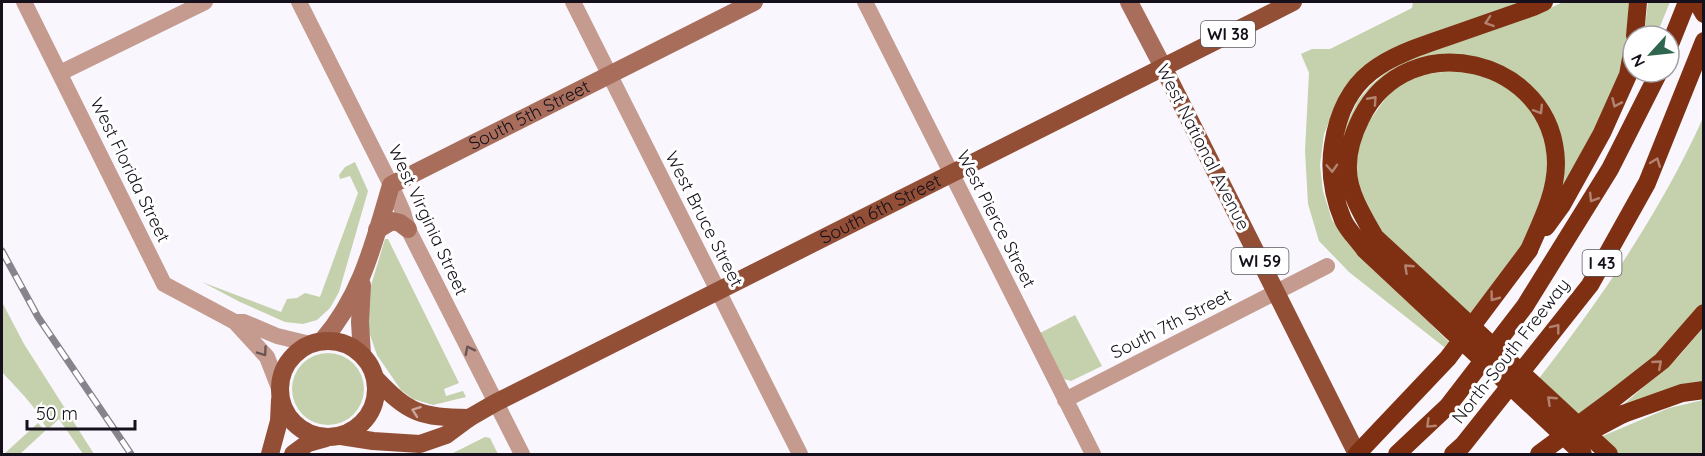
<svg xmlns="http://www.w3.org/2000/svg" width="1705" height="456" font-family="Quicksand,sans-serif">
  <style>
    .green { fill: #c4d1ac }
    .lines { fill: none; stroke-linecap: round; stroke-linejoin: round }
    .street { stroke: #c49b8e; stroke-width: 16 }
    .secondary { stroke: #a86e5b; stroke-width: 18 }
    .primary { stroke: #934e36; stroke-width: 18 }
    .highway { stroke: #7f3012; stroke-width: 18 }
    .rail-casing { stroke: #88848d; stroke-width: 7 }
    .rail { stroke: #fff; stroke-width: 4.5; stroke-dasharray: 14; stroke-linecap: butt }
    .highway-bridge { stroke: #7f3012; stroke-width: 18 }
    .oneway { stroke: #b28371 }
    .oneway2 { stroke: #6c5655 }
    .oneway3 { stroke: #c9a69a }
    .labels { text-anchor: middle; stroke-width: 6; stroke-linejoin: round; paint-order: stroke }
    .shield { fill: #fff; stroke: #5b5860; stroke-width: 1.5 }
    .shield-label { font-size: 16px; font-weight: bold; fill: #15101c }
    .street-label { font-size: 18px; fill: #15101c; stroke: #fff }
  </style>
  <rect width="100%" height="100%" fill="#f9f6fd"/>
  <path class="green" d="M1413,2H1527L1423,38L1337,102L1324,134L1320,165L1323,191L1332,220L1347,242L1449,342L1444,347L1349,272L1319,241L1308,204L1305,151L1309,73L1301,54L1312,49H1330L1412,8Z
    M1563,2H1629C1628,26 1626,51 1619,75C1606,120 1581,161 1559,201L1555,199C1601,64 1397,0 1346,131C1336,160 1339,193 1353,219C1365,239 1382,254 1399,269C1418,287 1437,304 1456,322L1452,326L1370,248L1355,229L1341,199L1336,176L1337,156L1341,135L1358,100L1371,85L1385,73L1406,61L1542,12Z
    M1648,2H1670L1656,36H1644Z
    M1457,70C1473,74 1488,76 1501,84C1530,100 1550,136 1549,169C1548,181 1542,203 1537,214C1524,250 1493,287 1469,317L1375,225L1356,178V155L1362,131L1391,91L1408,81L1428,74Z
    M1703,118V303L1652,360L1575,417L1537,381C1601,299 1660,213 1703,118Z
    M355,162L368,191L339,292L330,308L317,320L303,324L285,322L240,302L202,282L281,312L287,299L297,298L305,293L320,297L358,193L350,176L340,179L339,175L345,167Z
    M385,239H388L459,383L444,389L446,396L463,391L466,397L433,405L413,399L401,390L377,355L369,332V292Z
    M2,302L24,344L94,454H83L59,419L48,429C42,423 42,418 37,412C27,398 14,385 2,372Z
    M1075,315L1102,366L1071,381L1064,379L1040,333Z
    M1703,328V385L1626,406L1624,404L1678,357Z
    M292 389a36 36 0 1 1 72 0a36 36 0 1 1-72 0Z
    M1703,400V452L1700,454H1615L1598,438L1669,408Z
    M38,423L45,431L20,454H4Z
    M485,437L490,438L498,454H451Z"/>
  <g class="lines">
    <path class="street" d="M24,2L164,284L235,322L267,357L279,388
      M299,2L391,185L403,212L408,229L522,454
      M573,2L800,454
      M865,2L1093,454
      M60,73L205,2
      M236,322H244L277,336L310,344
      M1065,400L1327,266"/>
    <g class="secondary">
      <path d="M1129,2L1163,67"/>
      <path d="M377,230L392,221L400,223L408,229"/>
      <path id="s1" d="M322,341C362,295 374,242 391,185L754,2"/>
      <path d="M362,355L360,322L362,285"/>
    </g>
    <g class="primary">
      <path d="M1163,67L1357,454"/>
      <circle cx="328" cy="389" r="48"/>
      <path d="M375,378C409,414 420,417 469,418"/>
      <path id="s2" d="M341,436L373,441L420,444L446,435L469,418L495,403L1293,2"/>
      <path d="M270,454L279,421L280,400"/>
      <path d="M293,454L308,443L326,438"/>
    </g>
    <path class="highway" d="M1544,2L1533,7C1504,17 1475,27 1447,37C1385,58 1344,73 1333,145C1329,170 1333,196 1343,220C1348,231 1358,240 1365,250L1583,454
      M1697,2L1704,14
      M1635,36L1638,2
      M1669,47L1687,2
      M1546,227L1562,205L1602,133L1628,75L1633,47
      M1529,250C1541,222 1556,194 1556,163C1554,58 1408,23 1361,118C1353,134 1347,151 1348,170C1348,192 1364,218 1375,237L1609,454
      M1612,400L1662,361L1704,313
      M1623,414L1682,393L1704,390"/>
    <g class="rail-casing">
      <path id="rail" d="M2,251L38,317L131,454"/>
    </g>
    <use href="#rail" class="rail"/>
    <path class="highway-bridge" d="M1572,441L1623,414
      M1357,454L1448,358L1529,250
      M1397,454L1448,406L1525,306L1610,169L1659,72
      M1453,454L1463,445L1590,285L1647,183L1704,41
      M1539,454L1612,400"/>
  </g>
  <defs><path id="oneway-chevron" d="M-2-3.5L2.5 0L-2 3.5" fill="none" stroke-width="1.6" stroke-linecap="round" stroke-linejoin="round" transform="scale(1.5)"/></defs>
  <g class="oneway">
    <use href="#oneway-chevron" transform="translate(1489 22) rotate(161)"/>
    <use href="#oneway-chevron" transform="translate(1373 100) rotate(-48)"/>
    <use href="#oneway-chevron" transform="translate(1616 103) rotate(114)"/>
    <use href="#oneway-chevron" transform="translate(1539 110) rotate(58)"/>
    <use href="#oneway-chevron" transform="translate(1656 162) rotate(-69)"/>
    <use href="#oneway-chevron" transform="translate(1332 168) rotate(87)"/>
    <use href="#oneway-chevron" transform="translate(1593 198) rotate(122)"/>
    <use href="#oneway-chevron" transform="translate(1408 268) rotate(-137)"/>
    <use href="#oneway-chevron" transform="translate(1494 297) rotate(127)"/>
    <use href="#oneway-chevron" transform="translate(1556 328) rotate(-52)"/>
    <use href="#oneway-chevron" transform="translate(1658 364) rotate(-41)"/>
    <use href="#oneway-chevron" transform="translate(1551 400) rotate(-137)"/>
    <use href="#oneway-chevron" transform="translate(1430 424) rotate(136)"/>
  </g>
  <g class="oneway2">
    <use href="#oneway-chevron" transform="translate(469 350) rotate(-117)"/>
    <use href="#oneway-chevron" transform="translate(263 352) rotate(55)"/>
  </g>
  <use class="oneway3" href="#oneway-chevron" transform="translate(416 411) rotate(-160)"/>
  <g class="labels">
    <g class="shield">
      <rect x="1201" y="21" width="54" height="26" rx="4.5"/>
      <rect x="1231.5" y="248" width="57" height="26" rx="4.5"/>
      <rect x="1582.5" y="250" width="39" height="26" rx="4.5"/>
    </g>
    <g class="shield-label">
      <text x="1228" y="40">WI 38</text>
      <text x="1260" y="267">WI 59</text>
      <text x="1602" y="269">I 43</text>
    </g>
    <g class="street-label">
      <text dy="6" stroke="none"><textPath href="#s1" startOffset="327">South 5th Street</textPath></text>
      <text transform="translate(1203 147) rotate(63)" y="6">West National Avenue</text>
      <text transform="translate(130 170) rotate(64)" y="6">West Florida Street</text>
      <text dy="6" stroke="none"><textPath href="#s2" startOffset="597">South 6th Street</textPath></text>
      <text transform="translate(704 219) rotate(63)" y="6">West Bruce Street</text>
      <text transform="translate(996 219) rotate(63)" y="6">West Pierce Street</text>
      <text transform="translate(428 220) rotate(65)" y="6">West Virginia Street</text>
      <text transform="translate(1171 324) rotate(-27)" y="6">South 7th Street</text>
      <text transform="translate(1511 351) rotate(-52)" y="6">North-South Freeway</text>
    </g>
  </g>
  <rect width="1705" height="456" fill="none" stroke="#15101c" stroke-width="6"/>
  <g transform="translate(1651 54) rotate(243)"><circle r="28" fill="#ffffff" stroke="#a19fa4" stroke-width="1.5"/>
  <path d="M0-4.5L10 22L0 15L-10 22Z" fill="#2f664d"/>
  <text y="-9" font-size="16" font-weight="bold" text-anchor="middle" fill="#15101c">N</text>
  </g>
  <path d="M27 420v9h108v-9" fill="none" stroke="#15101c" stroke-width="3"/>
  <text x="36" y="420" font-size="18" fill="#15101c" stroke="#ffffff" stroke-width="4.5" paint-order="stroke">50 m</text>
</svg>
